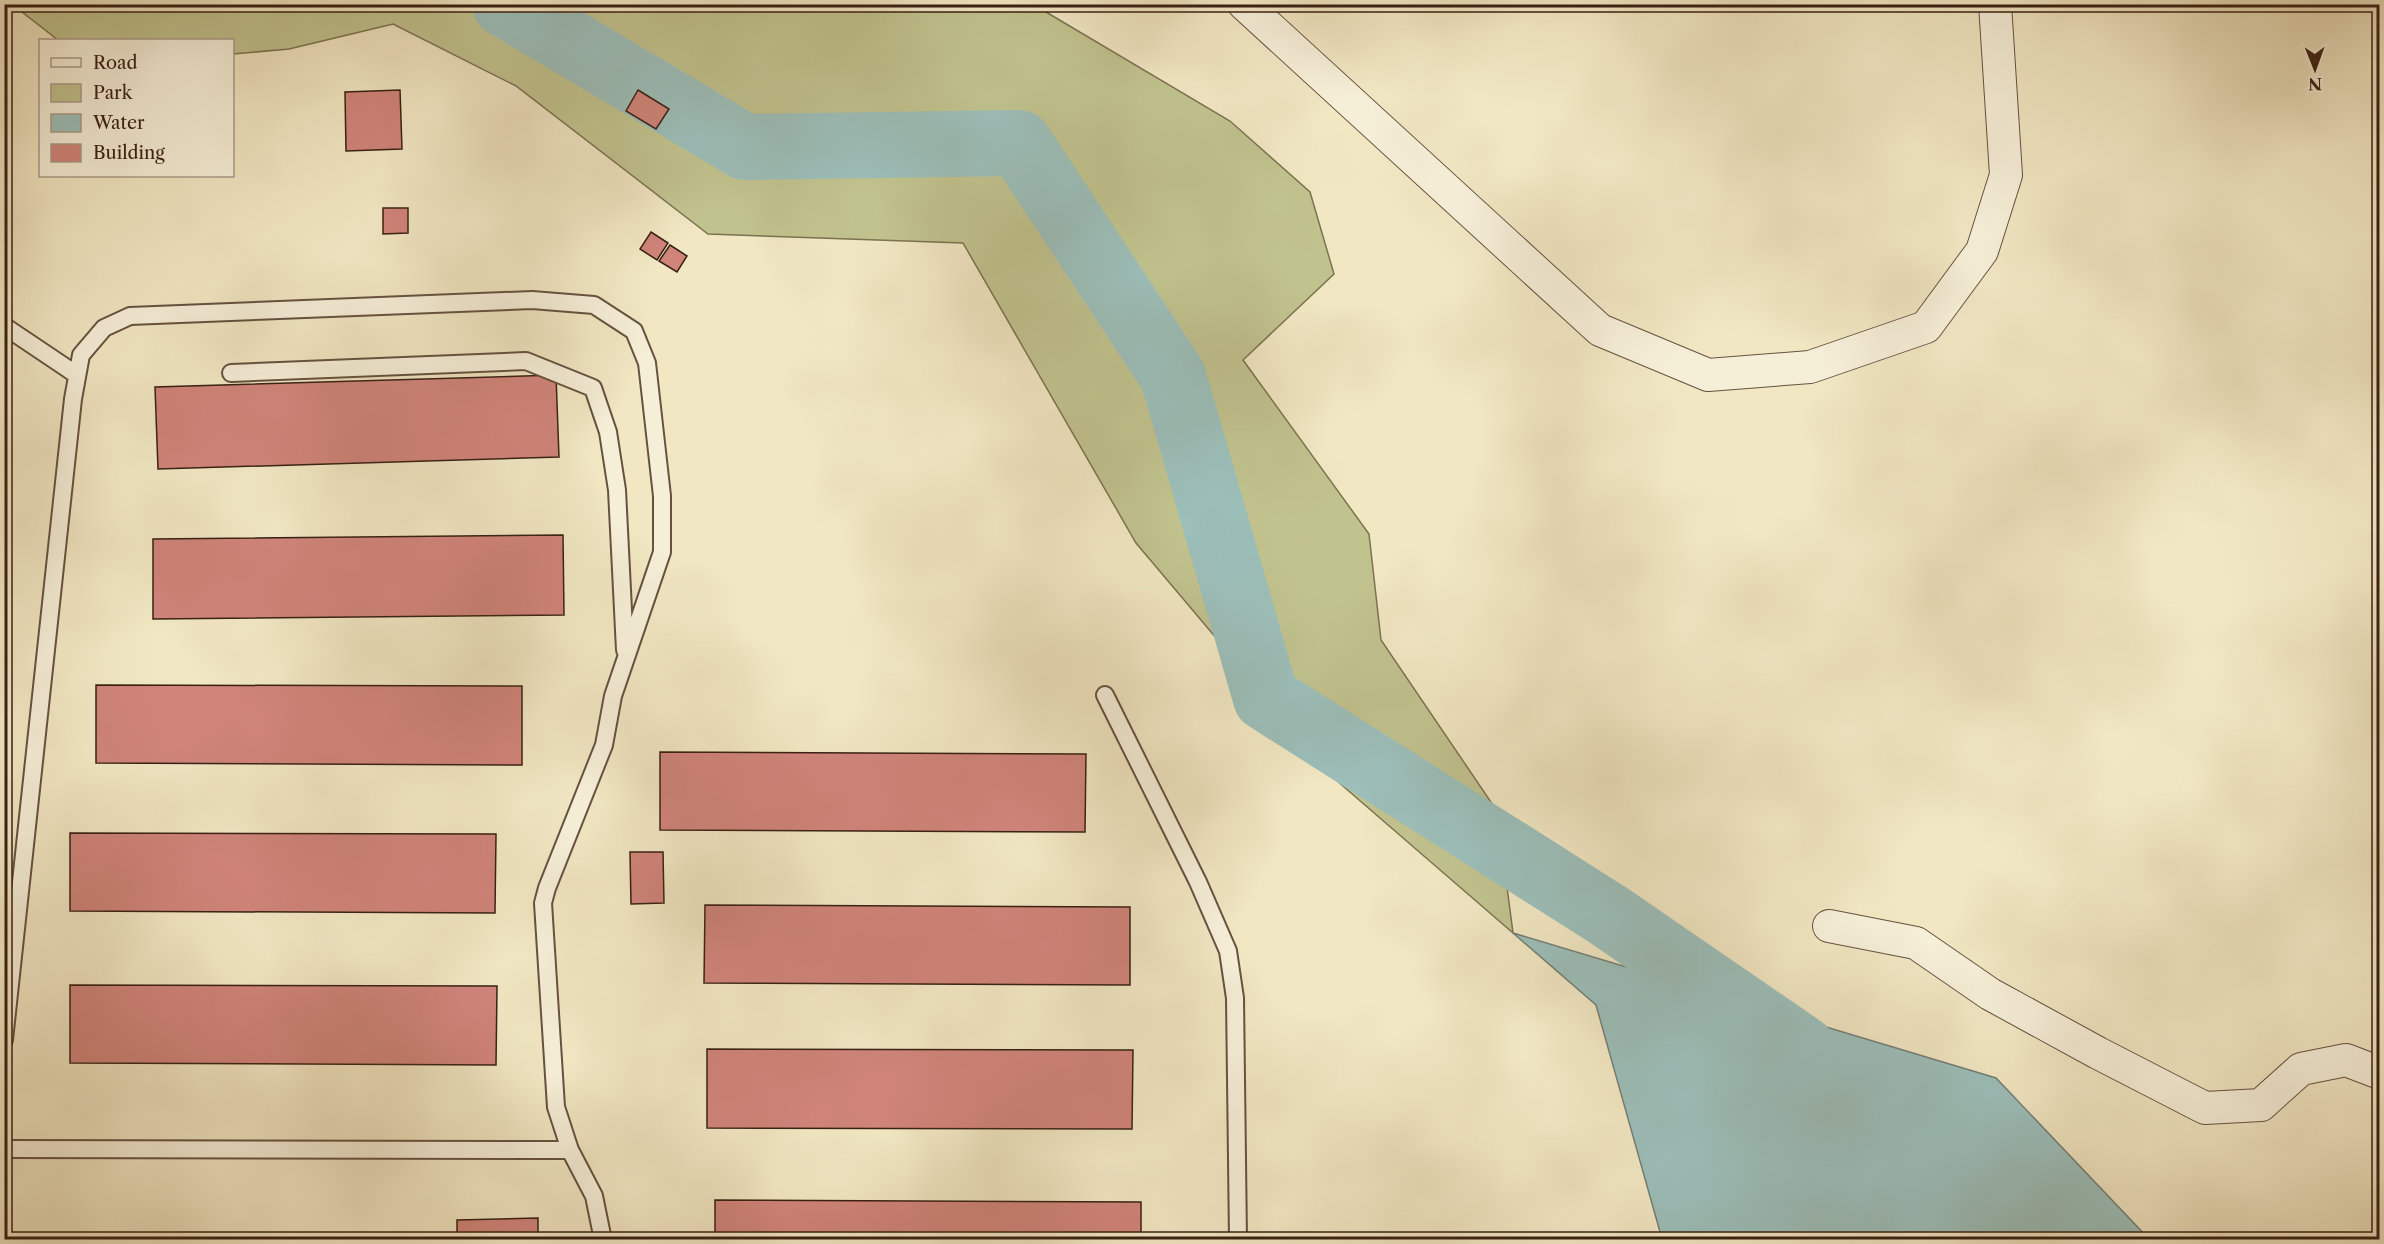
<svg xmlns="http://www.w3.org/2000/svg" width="2384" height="1244" font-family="'Libre Caslon Text',serif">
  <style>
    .green { fill: #c1c38f; stroke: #7c7251; stroke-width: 1.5 }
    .water { fill: #9cbfba; stroke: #747f77; stroke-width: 1.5 }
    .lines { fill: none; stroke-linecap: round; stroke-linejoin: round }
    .river { stroke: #9cbfba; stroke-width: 66 }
    .building { fill: #d0847a; stroke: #382013; stroke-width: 1.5 }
    .service-casing { stroke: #66523f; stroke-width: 20 }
    .minor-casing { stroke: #66523f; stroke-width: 34 }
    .service { stroke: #f6efd8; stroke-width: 16 }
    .minor { stroke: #f6efd8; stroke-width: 32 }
  </style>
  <rect width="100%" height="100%" fill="#f1e7c3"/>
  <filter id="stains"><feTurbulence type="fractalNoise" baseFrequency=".00333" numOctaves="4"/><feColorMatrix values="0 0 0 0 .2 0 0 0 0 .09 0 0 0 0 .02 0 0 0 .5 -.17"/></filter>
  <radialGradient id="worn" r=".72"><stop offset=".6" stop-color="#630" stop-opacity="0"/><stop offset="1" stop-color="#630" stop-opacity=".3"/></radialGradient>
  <path class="green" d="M13,5H1026L1041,9L1230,121L1310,192L1334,274L1243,360L1369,534L1381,640L1497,811L1513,933L1336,780L1136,543L963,243L708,234L516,86L393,24L289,49L233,54L232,40H58Z"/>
  <path class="water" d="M1513,933L1996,1078L2149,1239H1662L1596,1005Z"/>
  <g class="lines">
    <path class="river" d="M505,4L745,147L1019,143L1173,376L1266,698L1608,915L1803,1049"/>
  </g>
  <path class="building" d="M400,90L402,149L346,151L345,92Z
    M638,90L669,109L656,129L626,111Z
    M383,208H408V233L383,234Z
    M651,232L668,243L657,260L640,249Z
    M670,245L687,256L677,272L659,261Z
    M556,375L559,457L158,469L155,387Z
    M563,535L564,615L153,619V539Z
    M96,685L522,686V765L96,763Z
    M660,752L1086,754L1085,832L660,830Z
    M70,833L496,834L495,913L70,911Z
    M630,852H663L664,903L631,904Z
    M705,905L1130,907V985L704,983Z
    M70,985L497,986L496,1065L70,1063Z
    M707,1049L1133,1050L1132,1129L707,1128Z
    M715,1200L1141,1202V1240H715Z
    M538,1218V1240H457V1220Z"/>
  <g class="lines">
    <g class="service-casing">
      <path id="service" d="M4,326L77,375
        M231,373L526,361L593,388L608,432L617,490L625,650
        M1105,695L1198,882L1228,951L1235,998L1238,1240
        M4,1040L73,399L81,355L104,328L130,316L532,300L594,305L634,331L647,363L662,496V552L613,696L604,745L547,888L543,903L556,1107L570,1150L594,1196L603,1240
        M4,1149L570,1150"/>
    </g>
    <g class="minor-casing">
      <path id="minor" d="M1244,4L1600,330L1708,375L1810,367L1926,327L1982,251L2006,175L1995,4
        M1829,926L1916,943L1990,994L2098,1053L2205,1108L2261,1105L2301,1069L2346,1060L2380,1073"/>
    </g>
    <use href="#service" class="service"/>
    <use href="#minor" class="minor"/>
  </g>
  <rect width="2384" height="1244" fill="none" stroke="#f1e7c3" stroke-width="24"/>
  <rect x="6" y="6" width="2372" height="1232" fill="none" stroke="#382013" stroke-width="3"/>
  <rect x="12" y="12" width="2360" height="1220" fill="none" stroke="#382013" stroke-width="1.5"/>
  <rect x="39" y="39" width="195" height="138" fill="#f6efd8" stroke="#aa9c89" stroke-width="1.5"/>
  <rect x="51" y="58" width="30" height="9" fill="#f6efd8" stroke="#aa9c89" stroke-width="1.5"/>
  <text x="93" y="69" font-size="18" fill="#382013">Road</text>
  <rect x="51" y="84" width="30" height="18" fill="#c1c38f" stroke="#aa9c89" stroke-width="1.5"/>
  <text x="93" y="99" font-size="18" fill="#382013">Park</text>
  <rect x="51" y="114" width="30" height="18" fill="#9cbfba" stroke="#aa9c89" stroke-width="1.5"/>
  <text x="93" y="129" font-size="18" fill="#382013">Water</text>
  <rect x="51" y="144" width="30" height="18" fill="#d0847a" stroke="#aa9c89" stroke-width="1.5"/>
  <text x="93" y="159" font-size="18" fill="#382013">Building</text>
  <g transform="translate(2315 69) rotate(179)" stroke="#f6efd8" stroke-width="4.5" paint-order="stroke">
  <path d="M0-4.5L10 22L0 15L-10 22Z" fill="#382013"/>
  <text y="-9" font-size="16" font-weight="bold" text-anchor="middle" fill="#382013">N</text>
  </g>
  <rect width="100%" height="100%" filter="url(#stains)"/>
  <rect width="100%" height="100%" fill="url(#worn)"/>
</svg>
